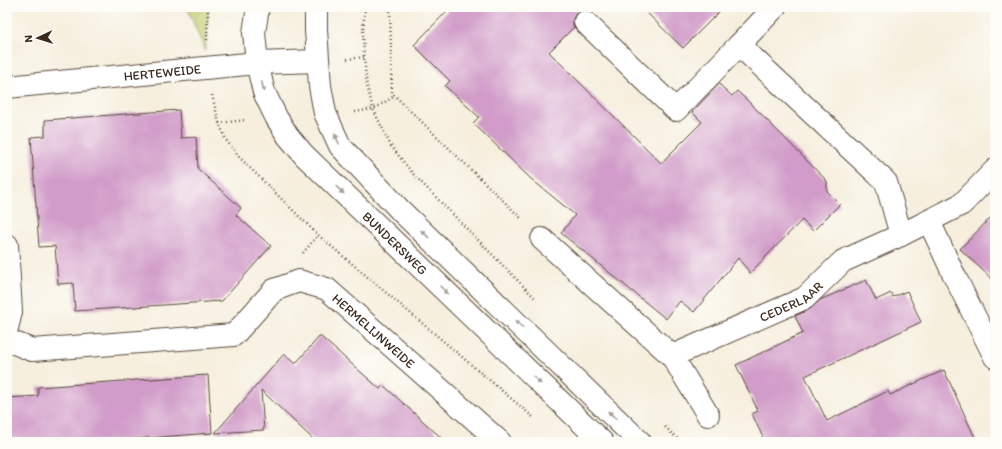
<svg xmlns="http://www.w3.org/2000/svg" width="1002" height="449" font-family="Itim,sans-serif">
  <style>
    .green { fill: #bfcc6e; stroke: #7d7b46 }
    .building { fill: #d19cc9 }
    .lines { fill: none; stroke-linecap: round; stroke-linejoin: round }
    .minor-casing { stroke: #57483b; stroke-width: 24 }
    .tertiary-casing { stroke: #57483b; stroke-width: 24 }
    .path { stroke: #57483b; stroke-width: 2.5; stroke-dasharray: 1 3; stroke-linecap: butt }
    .minor { stroke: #fff; stroke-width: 22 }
    .tertiary { stroke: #fff; stroke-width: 22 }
    .oneway { fill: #a79f9a }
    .labels { text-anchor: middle; stroke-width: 3; stroke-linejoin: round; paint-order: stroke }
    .street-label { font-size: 13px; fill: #3b2a1e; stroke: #fdfcf7 }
  </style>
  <rect width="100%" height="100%" fill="#fdfcf7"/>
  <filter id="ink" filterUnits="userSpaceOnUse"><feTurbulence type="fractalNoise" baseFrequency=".025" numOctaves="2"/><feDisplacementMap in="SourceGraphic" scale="8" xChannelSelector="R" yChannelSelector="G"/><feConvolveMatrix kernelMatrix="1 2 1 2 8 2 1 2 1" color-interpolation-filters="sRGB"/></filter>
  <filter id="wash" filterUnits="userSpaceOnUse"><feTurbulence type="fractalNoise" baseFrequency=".012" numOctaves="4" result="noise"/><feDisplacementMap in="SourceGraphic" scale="16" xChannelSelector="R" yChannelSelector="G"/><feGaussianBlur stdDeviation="0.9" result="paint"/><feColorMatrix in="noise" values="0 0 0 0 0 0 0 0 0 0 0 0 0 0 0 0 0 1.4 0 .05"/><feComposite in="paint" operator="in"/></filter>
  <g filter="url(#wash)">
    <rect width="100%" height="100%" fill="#f6efde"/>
    <path class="green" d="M187,7H209L205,51Z"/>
    <g id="blocks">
      <path class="building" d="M451,7H595L591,11L588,10H582L576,13L573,19V25L574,27L549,52L661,163L702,122L692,112L719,84L732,96L737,91L749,102L827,181V191L840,204L813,231L802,220L750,273L738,258L694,312L680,301L666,319L638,296L561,233L575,215L530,178L473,123L479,117L445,86L450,81L414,45Z
        M641,7H724L683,48Z
        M179,110L181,138L196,137L198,169L241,208L236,215L271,246L222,301L75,311L73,283L58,284L55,246L39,247L31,137L45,136V120Z
        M995,213V282L960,249Z
        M866,280L876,300L891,293L893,297L907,291L921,322L805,376L827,421L888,391L890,395L944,370L977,442H765L752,414L758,411L736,365L803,333L795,316L810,309L820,300Z
        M320,336L380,389L383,385L446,442H316L261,390L264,430L215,433L284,354L295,364Z
        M208,375L212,433L95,442H7V398L38,396V387Z"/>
    </g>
  </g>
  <g filter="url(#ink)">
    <use href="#blocks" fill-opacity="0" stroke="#57483b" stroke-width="1"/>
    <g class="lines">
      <g class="minor-casing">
        <g id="minor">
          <path d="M775,7L739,45L886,182L901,235"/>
          <path d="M585,22L676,110L739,45"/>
          <path id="s1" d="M7,87L257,63L318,61"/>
          <path d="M929,221L953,273L995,357"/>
          <path id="s2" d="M542,239L672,356L805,298L843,261L901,235L962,204L995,170"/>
          <path d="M7,245L11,312L7,328"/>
          <path id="s3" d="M7,340L32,350L234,335L274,290L299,281L327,289L500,442"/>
          <path d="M672,356L708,415"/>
        </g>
      </g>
      <g class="tertiary-casing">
        <g id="tertiary">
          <path id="s4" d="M258,7L254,33L257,63L264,92L276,117L288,136L304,155L602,442"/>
          <path d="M316,7V30L320,86L325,113L340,146L401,211L640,442"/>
        </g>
      </g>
      <path class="path" d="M365,7L363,30L364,57L367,86L373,109L391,146L414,175L535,298
        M390,7L392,93L522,219
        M207,40L208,7
        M347,59L364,57
        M212,95L219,123L226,140L240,158L318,235L533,417
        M355,112L373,109L395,96
        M219,123L246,120
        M303,253L318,235
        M665,427L681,442"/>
      <use href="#minor" class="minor"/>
      <use href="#tertiary" class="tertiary"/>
    </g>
    <defs><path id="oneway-solid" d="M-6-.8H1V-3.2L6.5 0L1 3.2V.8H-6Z"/></defs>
    <g class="oneway">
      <use href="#oneway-solid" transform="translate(263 87) rotate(75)"/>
      <use href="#oneway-solid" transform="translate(337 139) rotate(-114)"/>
      <use href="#oneway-solid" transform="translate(340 190) rotate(44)"/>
      <use href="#oneway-solid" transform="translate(425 234) rotate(-136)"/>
      <use href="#oneway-solid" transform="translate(444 290) rotate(44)"/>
      <use href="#oneway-solid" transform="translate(519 324) rotate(-136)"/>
      <use href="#oneway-solid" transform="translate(537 380) rotate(44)"/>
      <use href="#oneway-solid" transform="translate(612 415) rotate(-136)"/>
    </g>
  </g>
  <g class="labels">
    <g class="street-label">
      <text dy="5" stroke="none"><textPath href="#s1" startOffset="156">HERTEWEIDE</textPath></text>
      <text dy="5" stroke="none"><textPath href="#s4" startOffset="288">BUNDERSWEG</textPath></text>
      <text dy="5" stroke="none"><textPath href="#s2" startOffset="306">CEDERLAAR</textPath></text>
      <text dy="5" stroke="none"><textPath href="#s3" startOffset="408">HERMELIJNWEIDE</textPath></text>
    </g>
  </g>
  <rect width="1002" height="449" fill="none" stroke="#fdfcf7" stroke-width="24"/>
  <g transform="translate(38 38) rotate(266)" stroke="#fdfcf7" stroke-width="3" paint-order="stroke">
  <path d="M0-3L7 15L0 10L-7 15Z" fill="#3b2a1e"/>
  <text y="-6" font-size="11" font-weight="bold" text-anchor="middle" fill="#3b2a1e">N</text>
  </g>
</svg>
